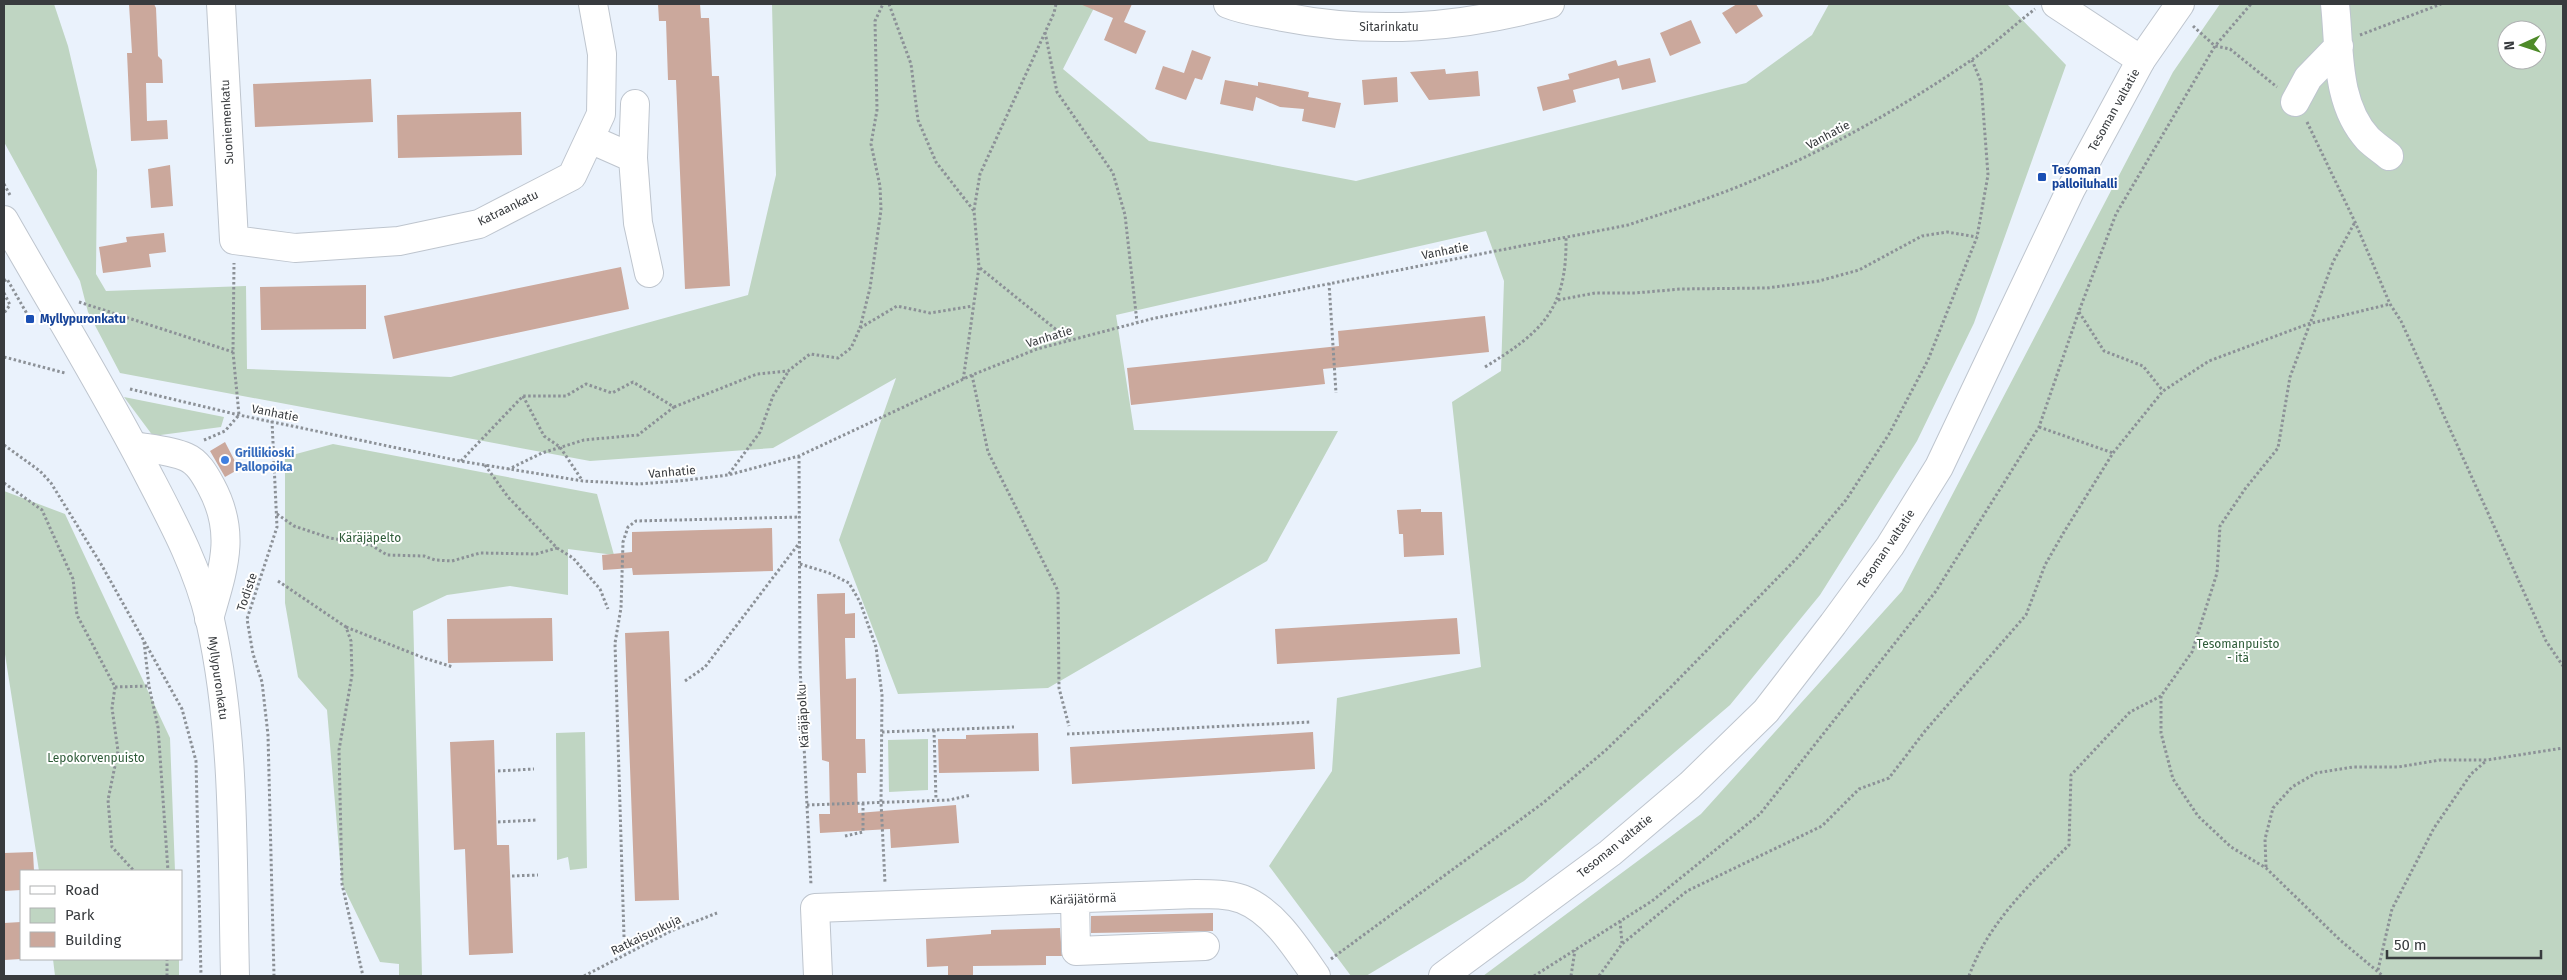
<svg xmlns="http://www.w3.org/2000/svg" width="2567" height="980" font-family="'Fira Sans',sans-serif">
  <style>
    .green { fill: #bfd5c2; fill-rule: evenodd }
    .building { fill: #cba89c }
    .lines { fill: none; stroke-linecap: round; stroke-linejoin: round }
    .minor-casing { stroke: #bec5ce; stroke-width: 30 }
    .major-casing { stroke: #bec5ce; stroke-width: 30 }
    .path { stroke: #8c9197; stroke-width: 3; stroke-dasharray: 2.5 2.5; stroke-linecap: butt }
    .minor { stroke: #fff; stroke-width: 28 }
    .major { stroke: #fff; stroke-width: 28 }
    .transit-dot { fill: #1a4fb4; stroke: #fff; stroke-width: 2 }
    .shop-dot { fill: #3f7fe0; stroke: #fff; stroke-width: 2 }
    .labels { text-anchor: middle; stroke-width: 4; stroke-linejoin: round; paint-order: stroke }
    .street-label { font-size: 12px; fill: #383b3e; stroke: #fff }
    .transit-label { font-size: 12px; font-weight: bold; fill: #164399; stroke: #fff; text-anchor: start }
    .shop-label { font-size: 12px; font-weight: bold; fill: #366cbe; stroke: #fff; text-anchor: start }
    .park-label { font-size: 12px; fill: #2e5b38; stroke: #fff }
  </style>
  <rect width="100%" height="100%" fill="#eaf2fc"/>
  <path class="green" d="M4,4H54L68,46L97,170L96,274L106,291L246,286L247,369L451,377L748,295L776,175L772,4H1096L1063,69L1149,141L1356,181L1746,83L1812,35L1829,4H2007L2066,65L1974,323L1917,441L1820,595L1730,705L1524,881L1366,976H1351L1269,866L1332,771L1337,698L1481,667L1452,402L1501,371L1504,281L1486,231L1116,315L1134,430L1338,431L1267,561L1048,688L898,694L839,540L896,378L773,448L590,461L120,373L88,312L80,281L4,142Z
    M2220,4H2563V976H1483L1701,814L1902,591L2173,72ZM2507,30H2537V60H2507Z
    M124,397L224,417L221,427L153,436Z
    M333,444L597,494L614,555L568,549V595L510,586L447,595L413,611L422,976H399V964L380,962L342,884L327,710L298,677L285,603V457Z
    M4,491L65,514L170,738L175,871H39L4,648Z
    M585,732L587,868L570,870L568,857L557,860L556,733Z
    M928,739V790L889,792L888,740Z
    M53,959H179V976H55Z"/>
  <path class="building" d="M129,4H154L156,8L158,56L162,60L163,83H146L147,121L167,120L168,139L131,141L127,53H132Z
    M658,4H700L701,18H709L712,76H719L730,286L685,289L676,80H668L666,21H659Z
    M1080,4H1132L1124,22L1146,31L1136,54L1104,40L1113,18Z
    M1737,4H1756L1763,16L1736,34L1722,13Z
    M1691,20L1701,43L1670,56L1660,33Z
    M1192,50L1211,57L1202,80L1195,78L1186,100L1155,89L1163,66L1184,73Z
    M1650,58L1656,82L1622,90L1619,78L1573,90L1576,102L1543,111L1537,87L1570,79L1572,88L1568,74L1616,60L1618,66Z
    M1445,69L1446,74L1478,71L1480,96L1429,100L1410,72Z
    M1397,77L1398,102L1364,105L1362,80Z
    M371,79L373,122L255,127L253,84Z
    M1225,80L1258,86V82L1285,87L1309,92L1308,97L1341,103L1335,128L1302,121L1304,109L1280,107L1256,97L1253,111L1220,104Z
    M521,112L522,155L398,158L397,115Z
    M170,165L173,206L151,208L148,169Z
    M164,233L166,252L149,254L151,267L103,273L99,247L127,242L126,237Z
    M621,267L629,309L393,359L384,316Z
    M366,285V329L261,330L260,287Z
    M1485,316L1489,352L1323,369L1325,384L1131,405L1127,368L1339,346L1338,331Z
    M225,442L239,469L225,477L210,451Z
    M1421,509V512H1442L1444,555L1404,557L1403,534H1399L1397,510Z
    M772,528L773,571L633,575L632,568L603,570L602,555L632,552V532Z
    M845,593V614L855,613V638H845L846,679L856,678V739H865L866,773H857L858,813L956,805L959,843L891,848L890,829L820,833L819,814H830L829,762L822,760L817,594Z
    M552,618L553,661L448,663L447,619Z
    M1457,618L1460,654L1277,664L1275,629Z
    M669,631L679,900L635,901L625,633Z
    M1313,732L1315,769L1072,784L1070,747Z
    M1038,733L1039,771L939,773L938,739H966V735Z
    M494,740L497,845H509L513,953L469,955L465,849L454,850L450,742Z
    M33,852L34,871H21V890L4,891V853Z
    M1213,913V931L1091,933V916Z
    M21,922V959L4,960V923Z
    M1060,928L1062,956H1046V965L973,966V975L948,976V966L927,967L926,939L991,934V930Z"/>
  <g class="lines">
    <g class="minor-casing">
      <path id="minor" d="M221,4L234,240L295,248L399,241L479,224L572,176L601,114L602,54L593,4
        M1228,4C1245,11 1265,13 1283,17C1375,35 1460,28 1550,4
        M2056,4L2141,60
        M2335,4C2340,49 2335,103 2368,139C2374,145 2382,150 2389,156
        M2295,102L2308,78L2339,46
        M590,139L633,158L638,223L649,273
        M633,158L635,104
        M134,446C151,449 170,450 186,457C198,462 205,475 211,486C237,534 223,569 209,619
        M1075,899L1076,951L1205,946
        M818,976L815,908L1196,894C1212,894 1227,894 1242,899C1275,912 1297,949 1316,976"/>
    </g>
    <g class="major-casing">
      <path id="major" d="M4,220C53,306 105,390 150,478C174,524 198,569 210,620C236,736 232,858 235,976
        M1443,976L1610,853L1690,785L1766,711L1833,624L1890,546L1939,467L2071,189L2141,60L2180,4"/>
    </g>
    <path class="path" d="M889,4L911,64L918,120L936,162L974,211L979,267L963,381
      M2193,26L2215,46L2230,49L2277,87
      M1045,32L1057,92L1113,173L1125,215L1137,322
      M2360,35L2441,4
      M2307,122L2355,222L2390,304L2401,321L2546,641L2563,666
      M4,184L11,197
      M974,210L980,174L1054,13L1056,4
      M980,268L1069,340
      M4,281L7,279L30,319
      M1329,283L1336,393
      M4,293L10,305L4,313
      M1558,300L1595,293H1635L1681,289L1767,288L1819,281L1859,270L1922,236L1947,232L1977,237
      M79,302L233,352
      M2079,312L2104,351L2143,366L2163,391
      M860,328L870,288L881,210L880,186L871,144L877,110L875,21L883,4
      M4,357L65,373
      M1485,367C1542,332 1567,310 1566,238
      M972,375L988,452L1058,591L1059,688L1069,726
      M130,389L239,415L460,461L583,481L638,484L679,481L728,475L799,456L972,375L1037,349L1155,318L1628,225C1673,210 1718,196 1761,177C1834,146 1904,106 1970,61C1992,46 2013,26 2035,9
      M523,396L544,436L560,447L582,480
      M674,407L757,374L788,371L810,354L838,358L851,348L860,328L897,306L930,313L973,306
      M272,421L277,527L247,619L253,654L262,682L268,735L274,976
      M2039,427L2113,453
      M204,440L225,431L239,415L233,352L234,263
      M4,445L40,471L51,483L101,564L182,709L196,761L201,976
      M799,456L800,666L811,885
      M461,461L523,396H566L586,384L612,393L633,382L674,407L638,435L584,440L542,453L509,469
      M485,465L508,497L557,548L573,558L600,589L608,609
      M729,474L760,432L773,396L788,372
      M4,483L42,510L73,579L77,615L115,687L112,708L118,751L108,800L112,847L134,871
      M277,514L294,526L330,538L371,545L387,555L424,556L435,560L452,561L480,553L536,554L557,548
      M800,564L829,573L849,583L860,602L876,647L882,695L881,802L885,883
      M278,581L346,627L351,641L352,675L339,750L342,884L363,976
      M346,627L424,658L453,667
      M144,642L149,686L158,727L168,871
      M685,681L705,667L800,542
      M115,687L149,686
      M2161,696V733L2173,779L2198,816L2231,847L2266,868L2340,940L2383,976
      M934,730L936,800
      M882,732L1014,727
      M1067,734L1310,722
      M498,771L534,769
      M807,805L949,800L971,795
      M498,822L536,820
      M845,836L863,832V803
      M2266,867L2265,839L2273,808L2292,787L2316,773L2353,767H2398L2440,760H2487L2563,748
      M512,876L538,875
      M1620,921L1622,943
      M624,937L615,643L621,608L623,542L628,527L636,521L800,517
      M1331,959L1543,803L1606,750L1670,688L1798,557L1846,500L1889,434L1928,360L1977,237L1988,175L1981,82L1972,60
      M2378,970L2392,909L2434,828L2471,774L2486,761
      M167,976V959
      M584,976L671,931L717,913
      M1534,976L1652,901L1760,814L1936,591L2039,427L2079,311L2116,214L2215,46L2251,4
      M1571,976L1575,950
      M1599,976L1622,944L1687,891L1822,826L1859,789L1889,778L1925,731L2026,615L2045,565L2064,532L2113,453L2163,391L2209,361L2308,324L2390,304
      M1969,976C1988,923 2030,884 2069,845L2071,775L2130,712L2161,696L2192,652L2217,573L2220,526L2245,489L2278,448L2290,377L2333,262L2355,222"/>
    <use href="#minor" class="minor"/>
    <use href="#major" class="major"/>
  </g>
  <g class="transit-dot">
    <rect x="2037" y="172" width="10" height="10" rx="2.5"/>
    <rect x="25" y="314" width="10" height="10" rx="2.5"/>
  </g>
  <circle class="shop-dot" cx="225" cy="460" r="5"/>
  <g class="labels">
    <g class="street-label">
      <text x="1389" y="31">Sitarinkatu</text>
      <text transform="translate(2114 110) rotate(-61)" y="4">Tesoman valtatie</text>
      <text transform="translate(227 122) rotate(-93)" y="4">Suoniemenkatu</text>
      <text transform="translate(1828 135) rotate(-28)" y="4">Vanhatie</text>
      <text transform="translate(508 208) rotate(-26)" y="4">Katraankatu</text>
      <text transform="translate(1445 251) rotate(-11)" y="4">Vanhatie</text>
      <text transform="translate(1049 337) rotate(-17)" y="4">Vanhatie</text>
      <text transform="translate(275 413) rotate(11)" y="4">Vanhatie</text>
      <text transform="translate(672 472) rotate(-5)" y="4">Vanhatie</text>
      <text transform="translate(1886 549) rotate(-56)" y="4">Tesoman valtatie</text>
      <text transform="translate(247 592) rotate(-71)" y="4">Todiste</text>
      <text transform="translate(218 678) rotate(82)" y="4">Myllypuronkatu</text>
      <text transform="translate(803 716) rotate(-93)" y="4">Käräjäpolku</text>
      <text transform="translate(1615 846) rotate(-39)" y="4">Tesoman valtatie</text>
      <text transform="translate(1083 899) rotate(-2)" y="4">Käräjätörmä</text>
      <text transform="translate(646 935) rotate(-26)" y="4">Ratkaisunkuja</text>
    </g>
    <g class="transit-label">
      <text x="2052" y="174">Tesoman<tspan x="2052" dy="14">palloiluhalli</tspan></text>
      <text x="40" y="323">Myllypuronkatu</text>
    </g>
    <g class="shop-label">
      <text x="235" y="457">Grillikioski<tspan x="235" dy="14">Pallopoika</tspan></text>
    </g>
    <g class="park-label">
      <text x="370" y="542">Käräjäpelto</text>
      <text x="2238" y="648">Tesomanpuisto<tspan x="2238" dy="14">- itä</tspan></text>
      <text x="96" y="762">Lepokorvenpuisto</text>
    </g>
  </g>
  <rect width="2567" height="980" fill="none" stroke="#383b3e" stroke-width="10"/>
  <rect x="20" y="870" width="162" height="90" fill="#ffffff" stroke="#afb1b2"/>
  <rect x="30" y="886" width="25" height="8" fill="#ffffff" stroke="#afb1b2"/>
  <text x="65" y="895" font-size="15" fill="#383b3e">Road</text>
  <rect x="30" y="908" width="25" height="15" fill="#bfd5c2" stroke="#afb1b2"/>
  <text x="65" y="920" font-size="15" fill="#383b3e">Park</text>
  <rect x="30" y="932" width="25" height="15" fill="#cba89c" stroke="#afb1b2"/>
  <text x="65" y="945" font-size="15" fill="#383b3e">Building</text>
  <g transform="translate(2522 45) rotate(267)"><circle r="24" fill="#ffffff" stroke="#afb1b2"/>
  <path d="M0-4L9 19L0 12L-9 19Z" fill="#4e8a29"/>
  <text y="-8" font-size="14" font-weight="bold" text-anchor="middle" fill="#383b3e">N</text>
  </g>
  <path d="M2387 950v8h154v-8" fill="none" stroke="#383b3e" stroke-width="2.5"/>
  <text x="2394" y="950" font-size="15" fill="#383b3e" stroke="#ffffff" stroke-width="4" paint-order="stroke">50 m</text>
</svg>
